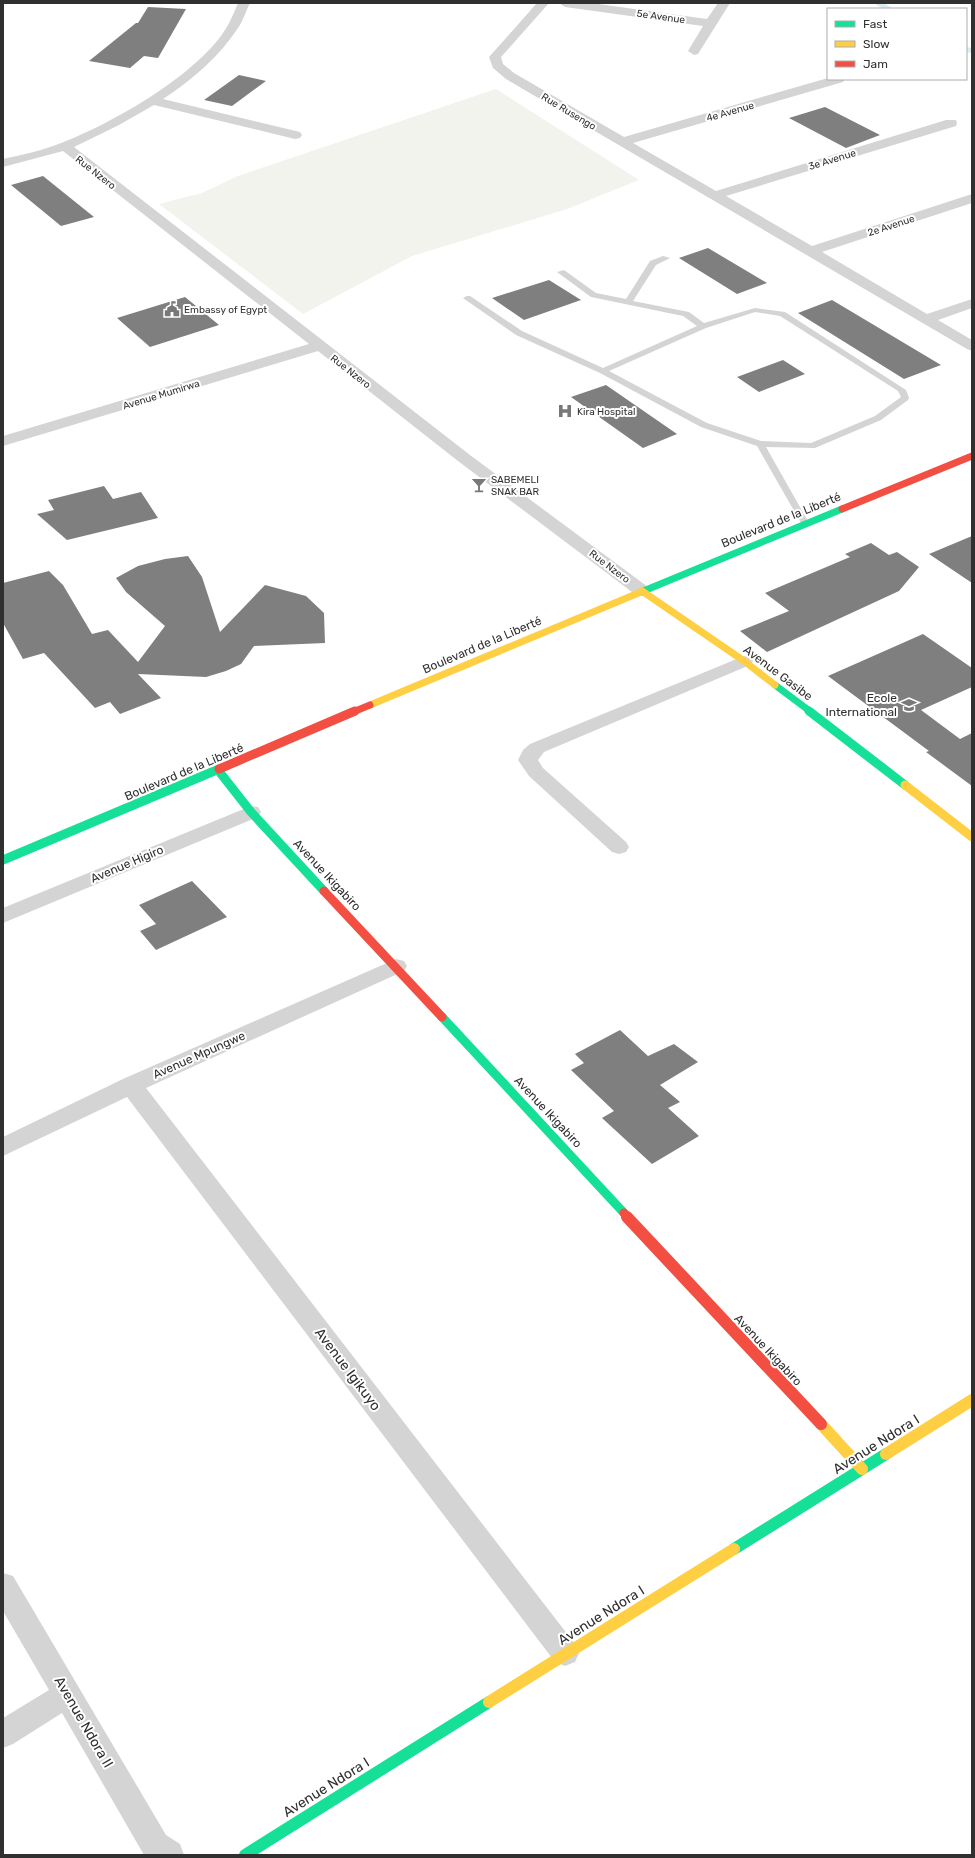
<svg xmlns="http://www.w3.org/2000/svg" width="975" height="1858" font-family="Rubik,sans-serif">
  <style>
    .green { fill: #f1f3ec }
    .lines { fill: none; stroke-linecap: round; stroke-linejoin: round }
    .stream { stroke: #dbecf0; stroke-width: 5 }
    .building { fill: #7f7f7f }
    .lane { fill: #d4d4d4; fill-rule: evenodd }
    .street { fill: #d4d4d4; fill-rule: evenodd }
    .fast-far2 { stroke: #16e098; stroke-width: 7 }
    .fast-far1 { stroke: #16e098; stroke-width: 9 }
    .fast { stroke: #16e098; stroke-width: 12 }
    .slow-far2 { stroke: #ffcf43; stroke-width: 7 }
    .slow-far1 { stroke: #ffcf43; stroke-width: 9 }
    .slow { stroke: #ffcf43; stroke-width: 12 }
    .jam-far2 { stroke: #f24e42; stroke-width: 7 }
    .jam-far1 { stroke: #f24e42; stroke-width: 9 }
    .jam { stroke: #f24e42; stroke-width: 12 }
    .labels { text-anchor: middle; stroke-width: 4; stroke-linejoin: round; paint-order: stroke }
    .far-street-label { font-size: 10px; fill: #303030; stroke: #fff }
    .far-poi-label { font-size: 10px; fill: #303030; stroke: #fff; text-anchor: start }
    .street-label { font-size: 12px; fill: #303030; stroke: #fff }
    .poi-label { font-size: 12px; fill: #303030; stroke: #fff; text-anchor: end }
    .near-street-label { font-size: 14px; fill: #303030; stroke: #fff }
  </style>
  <rect width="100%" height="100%" fill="#fff"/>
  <path class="green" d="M496,89L639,180L567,209L412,256L303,314L159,204L202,193L238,176Z"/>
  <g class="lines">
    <path class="stream" d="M878,3L889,9
      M966,49L972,51"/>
  </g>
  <path class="building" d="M148,7L186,9L158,58L144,56L130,68L89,61L136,23H138Z
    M239,75L266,81L232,106L204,100Z
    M825,107L880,135L846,148L789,118Z
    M43,176L94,217L61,226L11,185Z
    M708,248L767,283L737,294L679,258Z
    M549,280L581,300L524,320L492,298Z
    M185,297L219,325L150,347L117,318Z
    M832,300L879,328L941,365L904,379L798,313Z
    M783,360L805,374L759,392L737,377Z
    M606,385L677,434L643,448L571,397Z
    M104,486L113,499L141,492L158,518L67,540L37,514L54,510L48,500Z
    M972,536V583L929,554Z
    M871,543L889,555L897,552L919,567L899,591L767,652L740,631L789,611L765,593L850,557L845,554Z
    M188,556L202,577L220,632L265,585L306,596L324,613L325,643L254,646L241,664L226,671L206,677L138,674L161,698L120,714L110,702L95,708L44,653L23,659L3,623V583L49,571L63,585L92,634L108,630L138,662L165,626L126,592L116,578L138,566L165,559Z
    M923,634L972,668V687L921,710L960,739L972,733V786L926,752L929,751L828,676Z
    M192,881L227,917L156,950L140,931L156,924L139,905Z
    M620,1030L648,1056L674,1044L698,1062L660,1085L680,1102L668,1108L699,1136L652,1164L602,1118L614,1111L571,1070L584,1063L575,1054Z"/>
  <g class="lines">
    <path class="lane" d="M663,256L670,258L656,265L633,301L689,312L704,323L755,308L785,312L906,390L909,398L908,400L881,420L815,448L766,447L809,523L808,525H802L801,523L757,446L701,427L600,373L516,335L463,298L467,296H470L522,331L603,368L697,326L683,316L591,297L557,272L564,270L596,293L626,299L650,261ZM755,312L780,316L898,391L901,397L875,416L811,443L761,441L707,423L609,371L706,328Z"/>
    <path class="street" d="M238,3H250C246,11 243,21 238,28C219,57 192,80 163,99L300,132L302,135L300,138L295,139L154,105L119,125L74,147L470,455L648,587L651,591L648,595L642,596L636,595L458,461L318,351L3,446V436L309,344L63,151L3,167V159C20,155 37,152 53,146C105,128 201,74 228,25C232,18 235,10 238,3Z
      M537,3H549L501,57L503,64L514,73L624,137L828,78L845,79L843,82L633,143L716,191L946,120H956L957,123L956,126L726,196L812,246L972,194V203L822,252L927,314L972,299V308L938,320L972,340V351L967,349L506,79L493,68L489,57Z
      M559,3H591L707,19L718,3H730L698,54L694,55L688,51L703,26L565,7Z
      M744,656L750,657L753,661L750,665L544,752L538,760L543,768L626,842L629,847L626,852L619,854L612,852L529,776L518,760L523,750L530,744Z
      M251,806L258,807L261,812L258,817L3,923V908Z
      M396,959L404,961L407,966L404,971L146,1088L575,1644L579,1653L575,1662L565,1666L555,1662L127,1097L3,1156V1137L123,1079Z
      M3,1573L13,1576L166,1835L180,1844L184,1855H144L62,1713L13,1744L3,1748V1718L49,1690L3,1611Z"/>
    <path class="fast-far2" d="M641,592L842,509
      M775,685L811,712"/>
    <path class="fast-far1" d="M809,711L905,785
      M218,770L251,812L324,891
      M3,860L219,769
      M442,1017L624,1213"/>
    <path class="fast" d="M734,1549L886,1454
      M245,1855L489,1702"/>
    <path class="slow-far2" d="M642,591L744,661L775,685
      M370,705L641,592"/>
    <path class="slow-far1" d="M905,785L972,837"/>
    <path class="slow" d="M821,1424L862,1469
      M886,1454L972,1400
      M489,1702L734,1549"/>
    <path class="jam-far2" d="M842,509L972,456
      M353,712L370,705"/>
    <path class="jam-far1" d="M219,769L355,711
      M324,891L442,1017
      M624,1213L628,1218"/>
    <path class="jam" d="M627,1217L821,1424"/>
  </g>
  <defs>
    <g id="civic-bare" transform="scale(1.2)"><path d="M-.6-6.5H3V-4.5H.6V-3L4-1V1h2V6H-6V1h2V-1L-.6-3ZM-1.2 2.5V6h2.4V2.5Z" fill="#787878" stroke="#fff" stroke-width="2.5" paint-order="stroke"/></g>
    <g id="hospital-bare" transform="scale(1.2)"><path d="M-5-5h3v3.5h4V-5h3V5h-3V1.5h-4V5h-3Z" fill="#787878" stroke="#fff" stroke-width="2.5" paint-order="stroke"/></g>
    <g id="bar-bare" transform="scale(1.2)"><path d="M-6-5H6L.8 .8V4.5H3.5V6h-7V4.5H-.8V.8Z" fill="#787878" stroke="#fff" stroke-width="2.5" paint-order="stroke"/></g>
    <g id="school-bare" transform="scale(1.2)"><path d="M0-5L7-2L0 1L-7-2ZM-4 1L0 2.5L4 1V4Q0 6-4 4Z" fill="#787878" stroke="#fff" stroke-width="2.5" paint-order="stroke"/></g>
  </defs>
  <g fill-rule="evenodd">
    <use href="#civic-bare" x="172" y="309"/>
    <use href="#hospital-bare" x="565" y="411"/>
    <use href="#bar-bare" x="479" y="485"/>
    <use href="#school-bare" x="909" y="705"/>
  </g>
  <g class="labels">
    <g class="far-street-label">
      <text transform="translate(661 16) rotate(8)" y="4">5e Avenue</text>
      <text transform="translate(569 111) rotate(31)" y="4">Rue Rusengo</text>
      <text transform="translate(730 111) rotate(-16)" y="4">4e Avenue</text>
      <text transform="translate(832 159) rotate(-17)" y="4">3e Avenue</text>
      <text transform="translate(96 172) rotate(38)" y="4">Rue Nzero</text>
      <text transform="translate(891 225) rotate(-18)" y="4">2e Avenue</text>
      <text transform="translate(351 371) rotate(38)" y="4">Rue Nzero</text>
      <text transform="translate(161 394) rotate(-17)" y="4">Avenue Mumirwa</text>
      <text transform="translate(610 566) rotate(37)" y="4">Rue Nzero</text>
    </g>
    <g class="far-poi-label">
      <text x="184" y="313">Embassy of Egypt</text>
      <text x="577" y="415">Kira Hospital</text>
      <text x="491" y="483">SABEMELI<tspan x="491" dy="12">SNAK BAR</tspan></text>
    </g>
    <g class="street-label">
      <text transform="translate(781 520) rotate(-22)" y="4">Boulevard de la Liberté</text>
      <text transform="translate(482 645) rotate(-23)" y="4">Boulevard de la Liberté</text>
      <text transform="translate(778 673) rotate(37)" y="4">Avenue Gasibe</text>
      <text transform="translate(184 772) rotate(-23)" y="4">Boulevard de la Liberté</text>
      <text transform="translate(127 864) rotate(-23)" y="4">Avenue Higiro</text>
      <text transform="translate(327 875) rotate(47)" y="4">Avenue Ikigabiro</text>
      <text transform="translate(199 1055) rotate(-24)" y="4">Avenue Mpungwe</text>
      <text transform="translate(548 1112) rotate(47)" y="4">Avenue Ikigabiro</text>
      <text transform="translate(768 1350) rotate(47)" y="4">Avenue Ikigabiro</text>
    </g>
    <g class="poi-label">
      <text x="897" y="702">Ecole<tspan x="897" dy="14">International</tspan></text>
    </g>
    <g class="near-street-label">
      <text transform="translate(348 1369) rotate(53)" y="5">Avenue Igikuyo</text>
      <text transform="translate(876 1444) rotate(-32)" y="5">Avenue Ndora I</text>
      <text transform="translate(601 1615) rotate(-32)" y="5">Avenue Ndora I</text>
      <text transform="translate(84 1722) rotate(60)" y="5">Avenue Ndora II</text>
      <text transform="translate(326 1787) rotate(-32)" y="5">Avenue Ndora I</text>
    </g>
  </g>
  <rect width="975" height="1858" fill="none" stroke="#303030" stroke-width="8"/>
  <rect x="827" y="8" width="140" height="72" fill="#ffffff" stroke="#acacac"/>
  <rect x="835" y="21" width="20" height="6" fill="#16e098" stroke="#acacac"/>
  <text x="863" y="28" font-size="12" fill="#303030">Fast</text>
  <rect x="835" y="41" width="20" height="6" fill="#ffcf43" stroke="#acacac"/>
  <text x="863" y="48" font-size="12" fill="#303030">Slow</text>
  <rect x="835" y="61" width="20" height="6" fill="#f24e42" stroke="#acacac"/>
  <text x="863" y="68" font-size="12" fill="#303030">Jam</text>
</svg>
